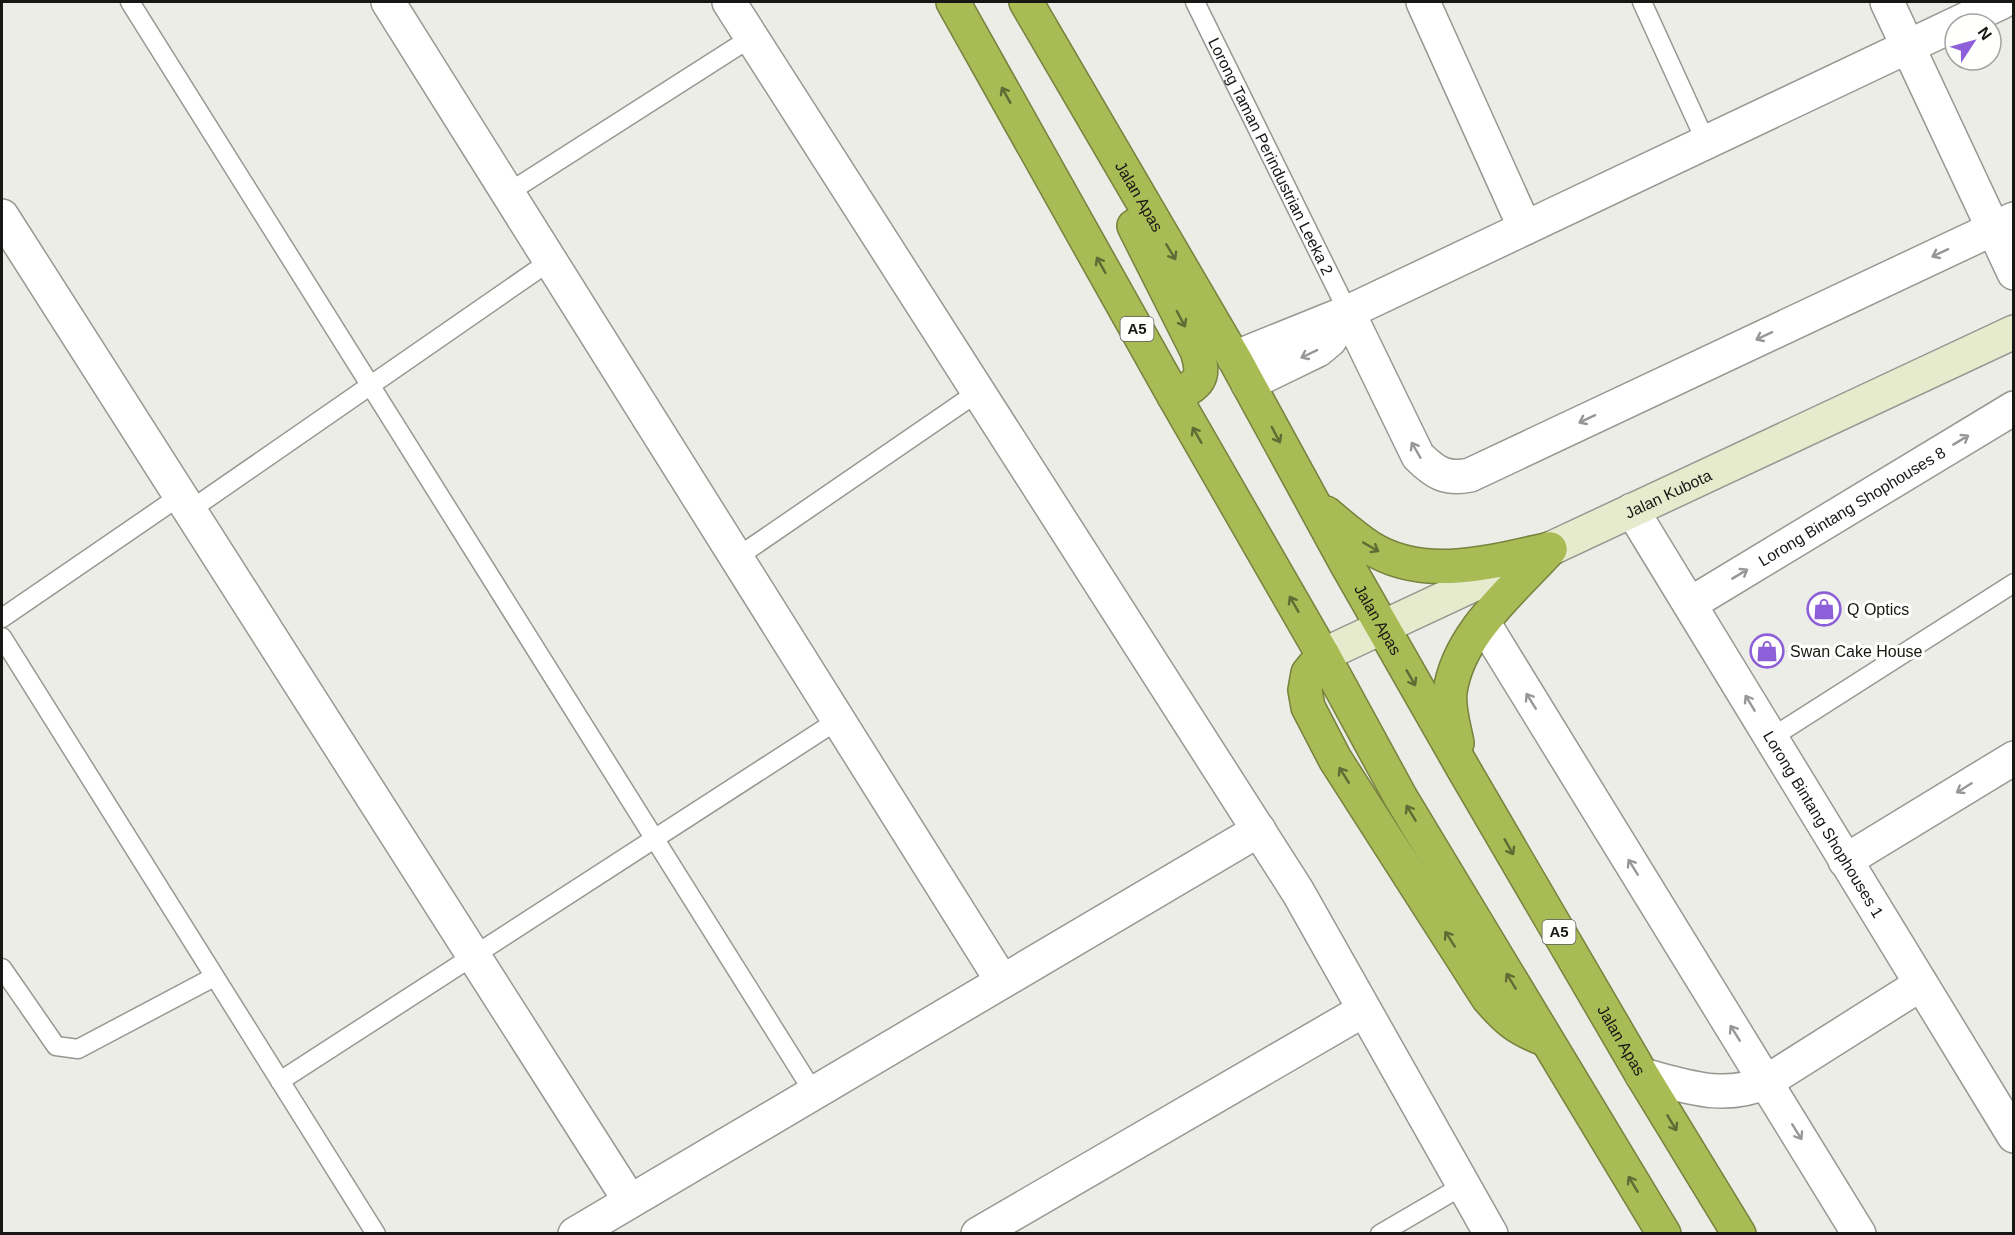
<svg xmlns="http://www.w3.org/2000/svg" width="2015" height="1235" font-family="Arial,sans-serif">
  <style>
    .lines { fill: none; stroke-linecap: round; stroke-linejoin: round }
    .lane-casing { stroke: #979892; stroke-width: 21 }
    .street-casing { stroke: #979892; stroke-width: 36 }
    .secondary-casing { stroke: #979892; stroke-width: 36 }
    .highway-casing { stroke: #76823e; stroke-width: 36 }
    .lane { stroke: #fff; stroke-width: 18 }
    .street { stroke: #fff; stroke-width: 33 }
    .secondary { stroke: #e5ebcc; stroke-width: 33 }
    .highway { stroke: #a9bb54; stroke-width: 33 }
    .oneway { stroke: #606a35 }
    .oneway2 { stroke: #979796 }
    .labels { text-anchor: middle; stroke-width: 6; stroke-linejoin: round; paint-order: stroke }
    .shield { fill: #fffffe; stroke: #5d5d5c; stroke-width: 1.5 }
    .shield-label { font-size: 15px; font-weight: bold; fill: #171816 }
    .street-label { font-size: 16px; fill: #171816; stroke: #fffffe }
    .poi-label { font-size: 16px; fill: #171816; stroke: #fffffe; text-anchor: start }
  </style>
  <rect width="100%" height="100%" fill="#ebede6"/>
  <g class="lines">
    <g class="lane-casing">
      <g id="lane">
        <path d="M130,2L814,1093"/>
        <path id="s1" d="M1195,2L1348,312"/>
        <path d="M1642,2L1706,142"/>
        <path d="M508,193L752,37"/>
        <path d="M189,511L550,261"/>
        <path d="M736,558L978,392"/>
        <path d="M2,618L180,496"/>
        <path d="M2,637L376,1234"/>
        <path d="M1771,738L2014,583"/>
        <path d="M2,968L56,1046L78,1049L214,977"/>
        <path d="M280,1081L838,720"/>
        <path d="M1380,1234L1464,1185"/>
      </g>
    </g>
    <g class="street-casing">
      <g id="street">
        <path d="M388,2L1002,981"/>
        <path d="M729,2L1298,892L1491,1234"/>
        <path d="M1423,2L1525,228"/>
        <path d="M1887,2L2014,273"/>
        <path d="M2,216L630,1201"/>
        <path d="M1348,312L1418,456C1435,473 1446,480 1470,475L2014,219"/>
        <path d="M1234,358L1348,312L2002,2"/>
        <path d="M1248,384L1318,350L1330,340L1347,313"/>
        <path id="s2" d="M1632,510L2014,1136"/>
        <path id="s3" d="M1690,604L2014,408"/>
        <path d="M1483,622L1859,1234"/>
        <path d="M1845,861L2014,758"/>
        <path d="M1642,1075C1686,1086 1723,1101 1766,1082L1921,984"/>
        <path d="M575,1234L1259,830"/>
        <path d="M978,1234L1364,1010"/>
      </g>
    </g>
    <g class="secondary-casing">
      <g id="secondary">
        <path id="s4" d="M1323,655L2014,332"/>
      </g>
    </g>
    <g class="highway-casing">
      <g id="highway">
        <path d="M953,2L1174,396L1323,655L1401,798L1664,1234"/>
        <path id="s5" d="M1026,2L1234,358L1346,563L1463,768L1642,1075L1739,1234"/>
        <path d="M1134,226L1197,351C1206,379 1199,384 1174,396"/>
        <path d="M1326,513C1340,525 1354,537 1369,547C1424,582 1492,562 1550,549"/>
        <path d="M1323,655L1308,673L1305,690L1308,707L1335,759L1488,998C1507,1020 1516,1028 1544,1039"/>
        <path d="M1457,743C1454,727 1448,709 1450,692C1458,634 1512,591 1550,549"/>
      </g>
    </g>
    <use href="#lane" class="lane"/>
    <use href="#street" class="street"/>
    <use href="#secondary" class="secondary"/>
    <use href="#highway" class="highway"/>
  </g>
  <defs><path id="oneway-shaft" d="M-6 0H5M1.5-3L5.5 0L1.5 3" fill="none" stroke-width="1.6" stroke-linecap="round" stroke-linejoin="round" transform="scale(1.5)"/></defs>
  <g class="oneway">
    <use href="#oneway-shaft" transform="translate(1006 95) rotate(-119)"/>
    <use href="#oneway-shaft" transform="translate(1171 252) rotate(59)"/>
    <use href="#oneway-shaft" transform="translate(1101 265) rotate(-119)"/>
    <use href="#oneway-shaft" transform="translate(1181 319) rotate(62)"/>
    <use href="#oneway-shaft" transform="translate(1197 435) rotate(-120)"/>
    <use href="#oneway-shaft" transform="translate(1276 435) rotate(62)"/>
    <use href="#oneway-shaft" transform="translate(1371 547) rotate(30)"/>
    <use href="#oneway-shaft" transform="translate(1294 604) rotate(-120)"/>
    <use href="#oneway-shaft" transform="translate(1411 678) rotate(60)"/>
    <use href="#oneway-shaft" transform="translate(1344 775) rotate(-122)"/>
    <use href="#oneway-shaft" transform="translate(1411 813) rotate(-121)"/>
    <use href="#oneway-shaft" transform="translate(1509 847) rotate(60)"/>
    <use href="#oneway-shaft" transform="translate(1450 939) rotate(-123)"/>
    <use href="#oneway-shaft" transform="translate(1511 981) rotate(-121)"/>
    <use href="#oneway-shaft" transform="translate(1672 1123) rotate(59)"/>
    <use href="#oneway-shaft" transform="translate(1633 1184) rotate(-121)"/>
  </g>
  <g class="oneway2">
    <use href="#oneway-shaft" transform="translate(1940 253) rotate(155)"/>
    <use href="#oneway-shaft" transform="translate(1764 336) rotate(155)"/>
    <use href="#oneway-shaft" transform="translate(1309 354) rotate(154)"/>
    <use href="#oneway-shaft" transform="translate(1587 419) rotate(155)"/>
    <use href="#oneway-shaft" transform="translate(1961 440) rotate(-31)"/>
    <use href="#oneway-shaft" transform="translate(1416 450) rotate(-120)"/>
    <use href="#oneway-shaft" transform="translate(1740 574) rotate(-31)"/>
    <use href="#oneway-shaft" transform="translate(1531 701) rotate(-122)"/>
    <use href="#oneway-shaft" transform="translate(1750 703) rotate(-121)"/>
    <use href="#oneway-shaft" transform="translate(1964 788) rotate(148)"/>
    <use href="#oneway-shaft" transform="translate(1633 867) rotate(-122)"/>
    <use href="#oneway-shaft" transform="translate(1735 1033) rotate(-122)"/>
    <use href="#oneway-shaft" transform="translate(1797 1132) rotate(58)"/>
  </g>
  <defs>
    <g id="shop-ring" transform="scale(1.725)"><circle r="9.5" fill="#fffffe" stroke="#8d60d9" stroke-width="1.5"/><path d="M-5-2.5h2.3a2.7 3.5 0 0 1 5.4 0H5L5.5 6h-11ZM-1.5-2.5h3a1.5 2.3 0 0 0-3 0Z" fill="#8d60d9"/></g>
  </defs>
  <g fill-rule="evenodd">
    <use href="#shop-ring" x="1824" y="609"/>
    <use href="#shop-ring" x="1767" y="651"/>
  </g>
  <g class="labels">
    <g class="shield">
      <rect x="1120.5" y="317" width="33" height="24" rx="4.5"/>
      <rect x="1542.5" y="920" width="33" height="24" rx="4.5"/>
    </g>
    <g class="shield-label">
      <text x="1137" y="334">A5</text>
      <text x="1559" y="937">A5</text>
    </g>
    <g class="street-label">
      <text dy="6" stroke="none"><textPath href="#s1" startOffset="172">Lorong Taman Perindustrian Leeka 2</textPath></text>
      <text dy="6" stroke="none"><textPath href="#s5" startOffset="225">Jalan Apas</textPath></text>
      <text dy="6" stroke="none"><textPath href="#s4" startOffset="381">Jalan Kubota</textPath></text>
      <text dy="6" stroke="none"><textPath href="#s3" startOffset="189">Lorong Bintang Shophouses 8</textPath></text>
      <text dy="6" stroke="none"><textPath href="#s5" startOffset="711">Jalan Apas</textPath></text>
      <text dy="6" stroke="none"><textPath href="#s2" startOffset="368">Lorong Bintang Shophouses 1</textPath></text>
      <text dy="6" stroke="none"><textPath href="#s5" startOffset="1197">Jalan Apas</textPath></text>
    </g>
    <g class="poi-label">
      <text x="1847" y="615">Q Optics</text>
      <text x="1790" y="657">Swan Cake House</text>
    </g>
  </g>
  <rect width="2015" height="1235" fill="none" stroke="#171816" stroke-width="6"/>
  <g transform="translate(1973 42) rotate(54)"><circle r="28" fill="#fffffe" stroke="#a2a3a1" stroke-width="1.5"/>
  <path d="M0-4.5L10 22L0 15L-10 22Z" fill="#8d60d9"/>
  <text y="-9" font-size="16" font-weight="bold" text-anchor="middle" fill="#171816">N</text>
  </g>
</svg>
